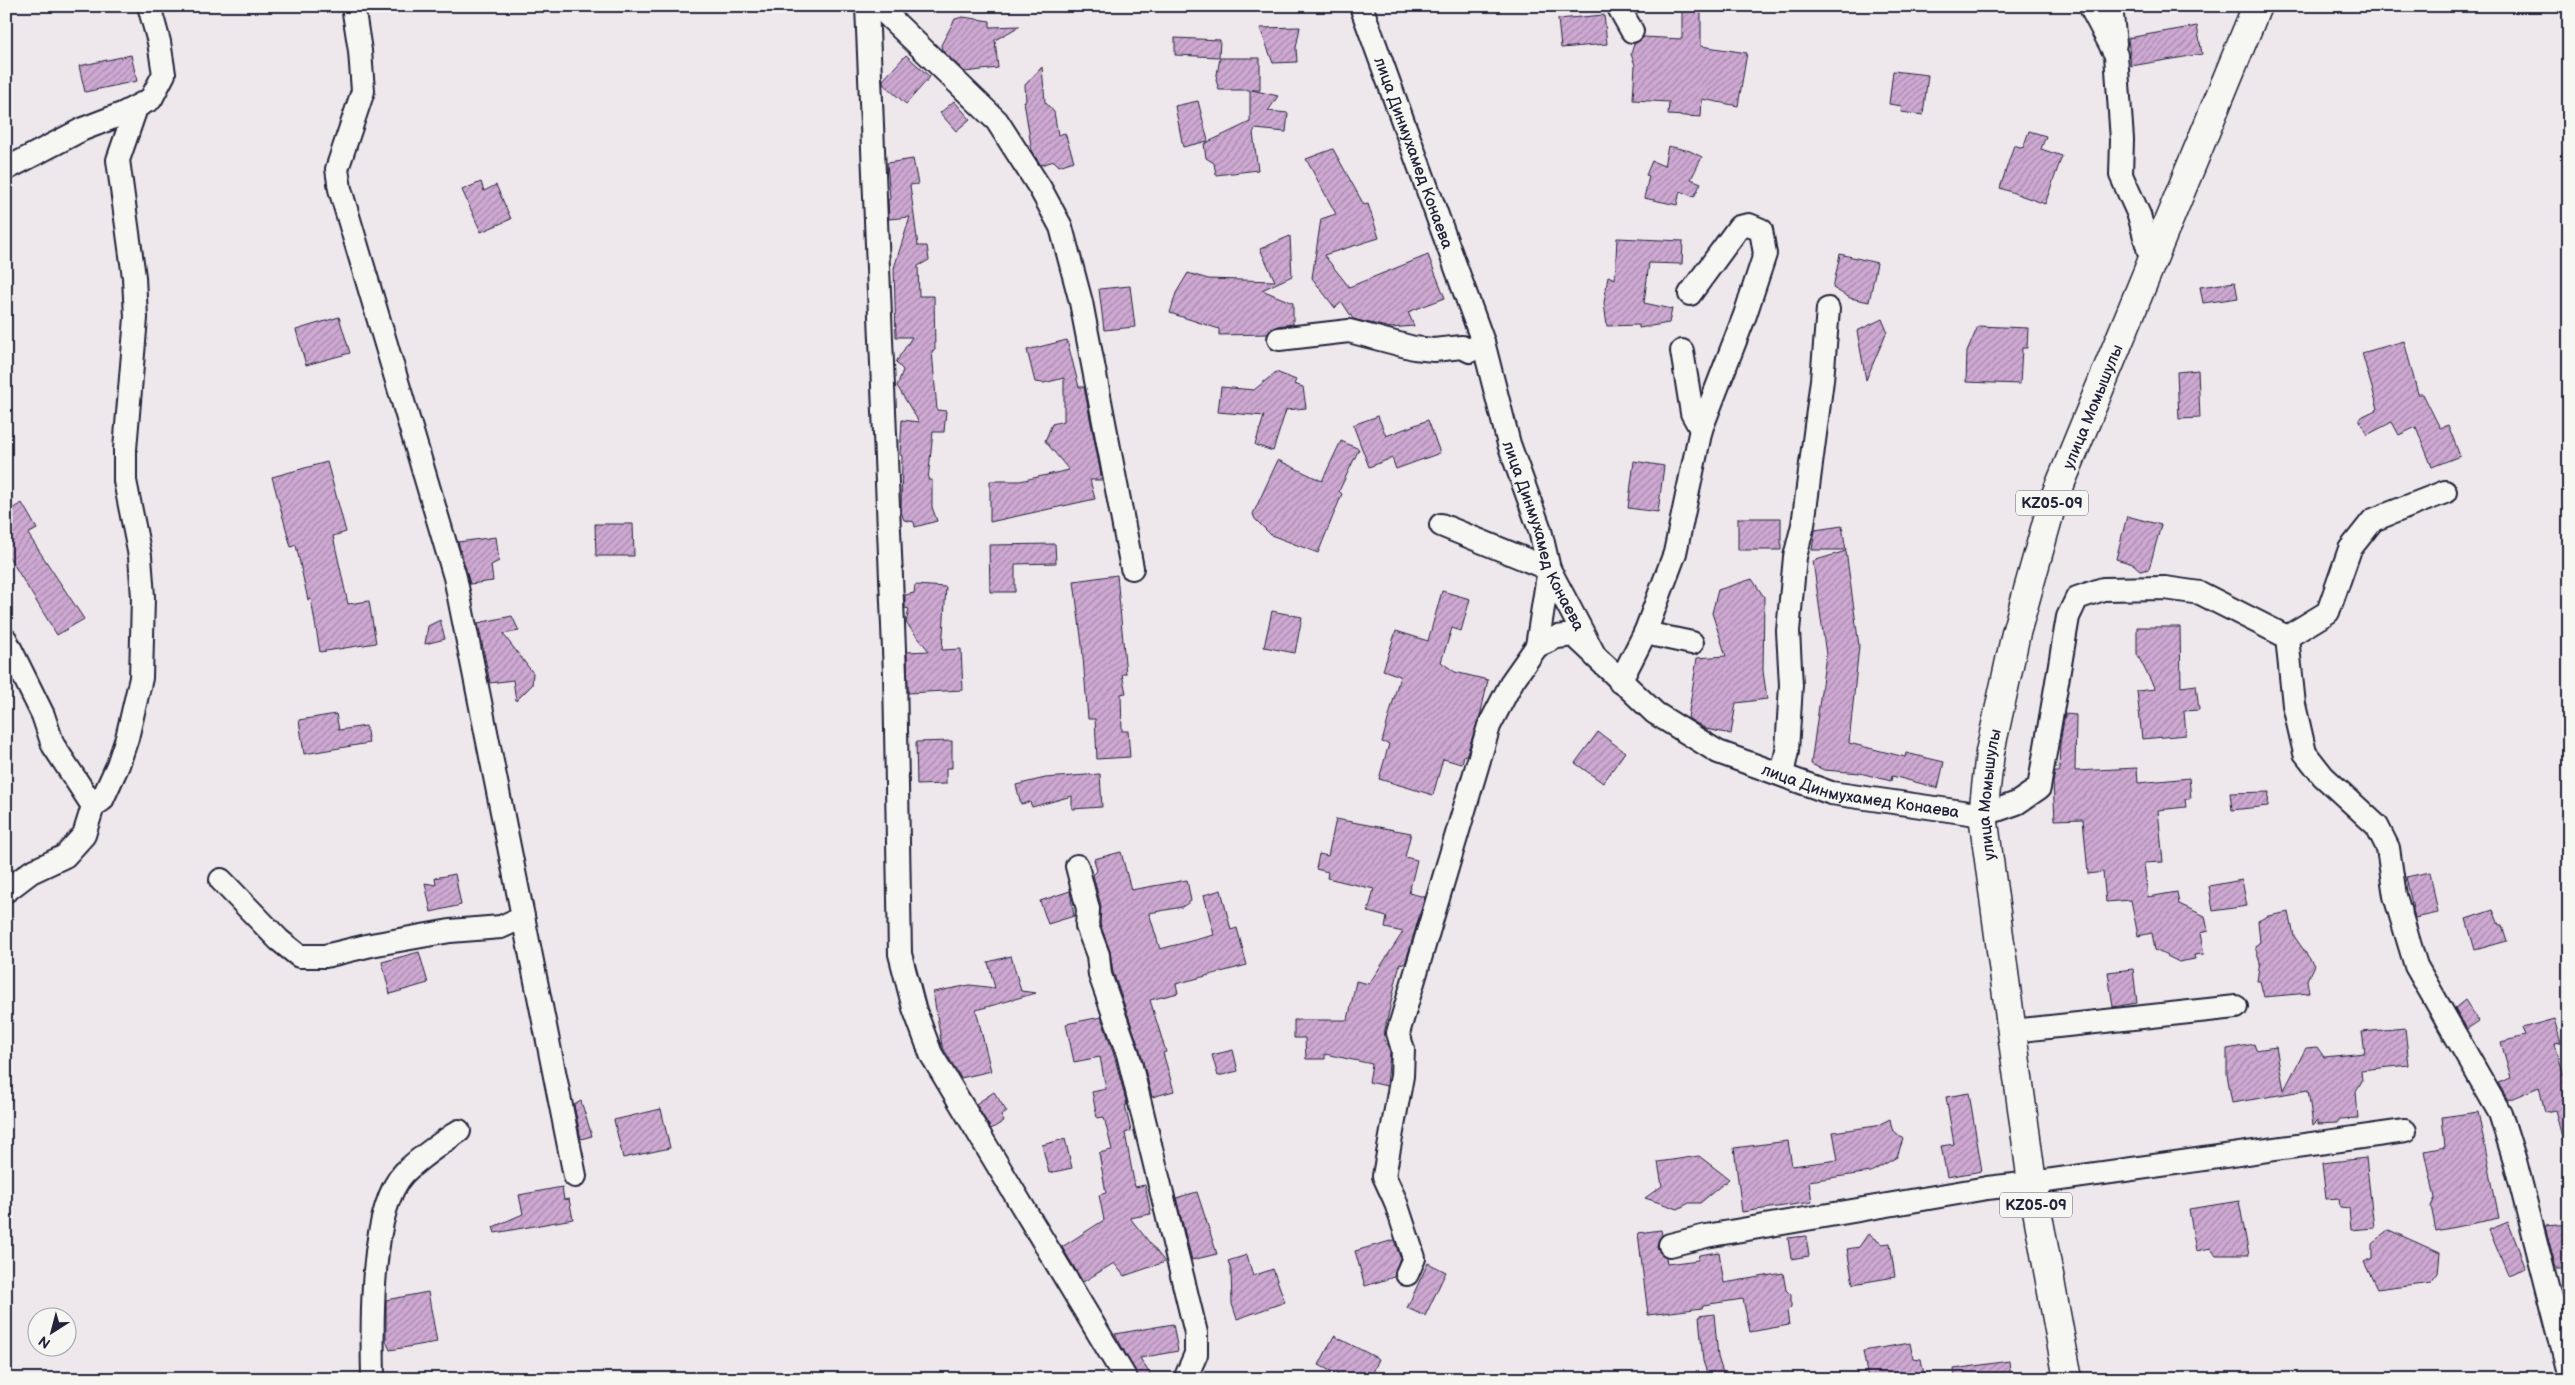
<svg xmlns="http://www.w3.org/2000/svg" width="2575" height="1385" font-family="'Balsamiq Sans',sans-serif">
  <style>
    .building { fill: url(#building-hatch); stroke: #22223b }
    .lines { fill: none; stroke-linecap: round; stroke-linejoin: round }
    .minor-casing { stroke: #22223b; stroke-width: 26 }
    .primary-casing { stroke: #22223b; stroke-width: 31 }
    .minor { stroke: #f6f6f2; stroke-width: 22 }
    .primary { stroke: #f6f6f2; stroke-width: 28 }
    .labels { text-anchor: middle; stroke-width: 4.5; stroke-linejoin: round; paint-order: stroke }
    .shield { fill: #f6f6f2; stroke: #626272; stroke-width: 1 }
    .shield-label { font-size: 15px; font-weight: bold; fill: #22223b }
    .street-label { font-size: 16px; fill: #22223b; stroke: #f6f6f2 }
  </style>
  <defs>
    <pattern id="building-hatch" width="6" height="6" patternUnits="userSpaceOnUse" patternTransform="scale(1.25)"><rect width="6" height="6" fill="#cea9d2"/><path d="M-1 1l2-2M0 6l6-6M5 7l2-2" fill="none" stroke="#a789ac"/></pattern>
  </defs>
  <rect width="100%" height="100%" fill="#eee7ec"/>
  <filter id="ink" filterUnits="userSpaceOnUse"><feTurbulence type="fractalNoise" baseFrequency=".02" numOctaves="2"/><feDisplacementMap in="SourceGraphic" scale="10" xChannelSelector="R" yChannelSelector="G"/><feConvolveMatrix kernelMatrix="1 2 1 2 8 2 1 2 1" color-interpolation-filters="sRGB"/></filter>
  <g filter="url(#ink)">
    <path class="building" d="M1682,6H1701V46L1747,53L1738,106L1702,99L1701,117L1668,115L1669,102L1633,100L1635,65L1631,54L1634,44L1644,37L1682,39Z
      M1604,15L1607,44L1561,48L1558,19Z
      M963,17L990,21V27L1020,26L995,40L998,68L965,72L942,50L941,45L955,19Z
      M2197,26L2202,54L2131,66L2128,38Z
      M1300,27L1296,48L1297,62L1273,63L1260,28Z
      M1175,38L1220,40L1219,57L1175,55Z
      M131,55L137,81L85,92L79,66Z
      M906,55L930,77L906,104L883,84V80Z
      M1220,58H1260V90H1252L1278,96L1268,111L1288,113L1286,132L1255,129L1253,133L1258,170L1216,175L1214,163L1206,158L1204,144L1250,122V90H1219L1216,80Z
      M1042,67L1045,102L1054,112L1058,135L1065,133L1074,161L1059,166L1054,161L1041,165L1032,152L1024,101H1026L1025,85Z
      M1893,71L1928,75L1923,115L1901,112L1902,106L1889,104Z
      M954,101L970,119L956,131L940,113Z
      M1198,101L1208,141L1183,147L1175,106Z
      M2029,131L2046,136L2041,149L2062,156L2045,204L2000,188L2014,145L2023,148Z
      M1668,146L1690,151L1702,157L1691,179L1701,183L1694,197L1680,191L1677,205L1644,198L1649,176L1646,175L1652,161L1664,166Z
      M1333,149L1364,205L1368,204L1379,238L1324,255L1349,287L1428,255L1445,298L1408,312L1414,326L1391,328L1353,319L1342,302L1335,308L1312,278L1321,219L1336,214L1306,159Z
      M913,159L918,184L910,185L918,246H927L929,260L918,266L919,296H934L935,350L932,351L937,410L946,411L944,432H933L928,480H932V507L937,521L915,527L914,522L904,520L901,512L902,456L900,455L902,420L919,422L897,386L903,370L896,362L912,337H896L894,268L910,217L889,219L888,200L890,199L887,163Z
      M481,182L484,191L496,185L511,219L481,232L462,190Z
      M1290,236L1292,276L1262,290L1293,303V324L1277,326L1267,334L1219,335V329L1170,313L1176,293L1188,273L1208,279L1275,281L1260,249Z
      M1617,238L1683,241L1682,264L1649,263L1644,303L1672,309L1669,323L1639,328V325L1607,326L1604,303L1608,276L1615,279Z
      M1840,254L1877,263L1869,302L1850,298L1833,288Z
      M2235,282L2238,298L2203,303L2200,287Z
      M1130,286L1135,327L1104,330L1099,289Z
      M339,317L350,353L306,365L296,330Z
      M1882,319L1887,331L1866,380L1857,331Z
      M1978,326L2028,328L2027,348H2022L2020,384L1966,382L1967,352Z
      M1067,340L1079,387H1084L1102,480H1090L1095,499L990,522V481H1020L1069,470L1045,441L1052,424L1064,421V378L1044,383L1035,382L1027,350Z
      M2404,341L2418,394H2423L2440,428L2448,425L2460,456L2432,467L2416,427L2399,435L2392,422L2367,435L2359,418L2378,409L2362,353Z
      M2198,370L2200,418L2179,419L2177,372Z
      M1276,372L1296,380L1294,384L1303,387L1306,408L1286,410L1273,451L1255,445L1264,416L1218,412L1221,387L1254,390Z
      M1378,416L1386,436L1428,420L1440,453L1396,469L1392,458L1369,467L1353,425Z
      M1341,441L1359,449L1339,491L1342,494L1318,553L1271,535L1255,519L1253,514L1278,460L1322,481Z
      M1634,461L1664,466L1658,512L1628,508Z
      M327,462L346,532L333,536L348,604L369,601L376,643L320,652L311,599L308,600L296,545L291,547L272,477Z
      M22,503L37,529L28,534L84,619L57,635L6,552V512Z
      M2127,516L2161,525L2149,569L2141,571L2133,564L2116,559Z
      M1738,518H1781V550H1738Z
      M595,524H633L634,556H596Z
      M1842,526L1846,550H1812L1815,530Z
      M496,537L499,561L491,565L493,581L470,584L458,542Z
      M1055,544L1056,563L1015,564V592H990L989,545Z
      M1846,551L1859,646L1849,743L1905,757L1906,753L1944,762L1938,788L1892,776L1891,781L1860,773L1824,770L1811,764L1826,655L1813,561Z
      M1117,575L1126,674H1122L1126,693L1121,694L1122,731H1128L1130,757L1097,759L1095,719H1088L1082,645L1074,581Z
      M1752,579L1764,597L1763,671L1767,699L1736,703L1731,734L1706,729L1688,718L1697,658L1726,656L1712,613L1718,590Z
      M915,585L946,587L942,650L961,649L963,690L908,693L907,652L929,651L906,623L909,609L905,608V595L914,593Z
      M1442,591L1470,599L1461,631L1452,628L1441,662L1455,672L1488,680L1481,712L1466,756L1464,755L1462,764L1443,759L1433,795L1379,779L1389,744L1382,742L1400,676L1383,670L1396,631L1428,641Z
      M1272,611L1302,617L1295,653L1264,647Z
      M512,616L519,631L503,634L533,673L532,685L516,701L513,680L490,683L478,623Z
      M440,620L445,639L425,644L428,626Z
      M2137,627H2180L2181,687L2196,685L2199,710L2184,711L2186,735L2142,739L2137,691L2155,689L2137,654Z
      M336,714L339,730L366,726L369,743L304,754L299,720Z
      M2065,714L2076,715L2075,771L2137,768L2138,783L2189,778L2191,798L2185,799L2186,807L2158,810L2163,862L2144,863L2148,897L2177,892L2179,904L2205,916L2208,931L2200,933L2204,954L2194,955L2195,959L2179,962L2155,950L2152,933L2138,936L2131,900L2106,902L2103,872L2088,874L2083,819L2055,820L2053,783L2055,772H2059L2060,744Z
      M1598,732L1625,752L1603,783L1575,763Z
      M952,741V768H946V784L917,785L916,742Z
      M1100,774L1102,807L1072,809V796L1032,807L1030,802L1021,804L1016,785L1045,778Z
      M2269,792L2268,806L2232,810L2230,793Z
      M1336,819L1411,833L1405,857L1417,860L1409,893L1425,897L1405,964L1400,963L1385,1029L1384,1041L1387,1044L1390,1052L1387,1086L1369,1082L1372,1064L1325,1054V1059H1306L1305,1038H1294V1020H1348L1356,981L1369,984L1403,932L1385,928L1387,917L1368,912L1374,889L1327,878L1328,872L1316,869L1319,854L1328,856Z
      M1121,852L1131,890L1187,880L1191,901L1182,907L1149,913L1160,949L1214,935L1204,895L1221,890L1231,930L1237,928L1247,965L1176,984L1178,993L1150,1000L1166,1052L1163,1053L1174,1091L1152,1097L1140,1050L1113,972L1110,951L1100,924L1101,906L1093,875L1097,871L1094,859Z
      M2430,872L2438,913L2415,918L2406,877Z
      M455,874L461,905L431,912L425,883L436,885L435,878Z
      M2242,880L2247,906L2213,911L2209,886Z
      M1070,891L1074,916L1048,924L1040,901Z
      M2493,910L2499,925H2502L2507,941L2475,950L2466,919Z
      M2289,912L2294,936L2314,965L2307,980L2309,993L2264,997L2260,981H2257L2260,962L2255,946L2260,942L2258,921L2268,916Z
      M419,952L428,983L390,994L382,962Z
      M1011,956L1021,991L1036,993L976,1010L991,1071L961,1078L942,1046L933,992L970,985L995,988L988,962Z
      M2133,969L2137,1003L2113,1007L2108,972Z
      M2465,1000L2479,1021L2467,1029L2455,1008Z
      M1101,1017L1115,1058L1127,1105H1125L1131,1131L1125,1133L1135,1187L1145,1185L1151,1214L1130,1218L1165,1262L1124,1276L1114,1263L1083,1282L1062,1247L1104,1220L1099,1195L1106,1193L1099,1153L1112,1150L1104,1117L1097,1118L1092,1092L1106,1089L1100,1057L1074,1062L1066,1024Z
      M2554,1019L2561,1043L2555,1044L2564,1076L2569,1075V1140L2563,1141L2555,1110L2545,1112L2539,1087L2508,1100L2498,1083L2511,1078L2501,1042L2525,1036L2522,1028Z
      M2405,1028L2409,1065L2361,1070L2362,1081L2356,1091L2358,1118L2340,1119L2337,1123L2318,1124V1120L2313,1125L2308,1090L2232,1103L2227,1074V1049L2254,1044L2256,1050L2276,1047L2284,1090L2306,1048L2317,1047L2324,1057L2365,1053L2362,1032Z
      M1233,1050L1238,1071L1218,1076L1212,1055Z
      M994,1092L1007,1112L1001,1116L1004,1121L991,1129L976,1104Z
      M1969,1093L1982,1171L1947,1177L1941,1146L1954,1144L1946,1097Z
      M581,1101L592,1136L581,1139L574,1105Z
      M661,1109L670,1148L623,1158L614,1120Z
      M2478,1112L2499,1218L2436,1231L2431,1206L2435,1198L2425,1151L2445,1147L2442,1117Z
      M1890,1119L1892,1129L1903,1139L1897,1157L1871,1172L1809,1181L1812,1202L1742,1212L1734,1148L1788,1141L1792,1166L1838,1160L1833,1132L1876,1126Z
      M1065,1139L1072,1168L1049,1173L1042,1145Z
      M1699,1156L1729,1179L1700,1203H1689L1678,1209L1645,1198L1662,1186L1658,1162Z
      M2366,1158L2374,1228L2351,1230L2349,1208L2340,1207L2339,1198L2326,1199L2322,1163Z
      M562,1187L564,1200L569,1199L573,1219L495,1233L493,1227L523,1214L519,1195Z
      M1197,1192L1217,1254L1192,1260L1176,1198Z
      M2239,1201L2249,1255H2216L2211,1248L2196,1251L2189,1209Z
      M2508,1222L2526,1268L2508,1275L2489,1230Z
      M2569,1224V1251H2564L2565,1268H2556L2545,1226Z
      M1661,1230L1662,1235L1658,1241L1657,1248L1666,1257L1667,1264L1698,1260L1699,1255L1719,1252L1724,1283L1783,1273L1786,1290L1791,1295V1307L1787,1311L1789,1325L1750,1332L1743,1299L1703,1305L1702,1308L1648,1315L1638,1233Z
      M2389,1230L2440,1253L2438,1273L2431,1282L2377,1289L2364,1262L2372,1258V1244Z
      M1868,1234L1882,1244L1890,1243L1895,1277L1853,1284L1847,1249L1859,1247Z
      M1806,1236L1809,1256L1791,1259L1788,1238Z
      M1394,1240L1400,1257L1394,1277L1365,1286L1355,1251Z
      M1247,1255L1253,1276L1273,1269L1285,1302L1237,1319L1232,1304L1231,1270L1228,1261Z
      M1428,1263L1446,1272L1425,1316L1407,1308Z
      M428,1292L437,1342L390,1350L386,1341V1300Z
      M1714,1314L1718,1357L1725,1379H1709L1703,1361L1699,1316Z
      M1173,1324L1178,1351L1140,1358L1153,1379H1139L1115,1334Z
      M1334,1336L1379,1359L1370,1379H1346L1319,1365Z
      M1910,1343L1913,1358L1921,1359L1925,1379H1868L1863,1351Z
      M2009,1361L2011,1379H1955L1954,1369Z"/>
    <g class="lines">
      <g class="minor-casing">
        <g id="minor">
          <path d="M353,6L360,51L363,91L337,169L340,189L455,577L575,1176"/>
          <path d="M867,6L895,673L900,954L914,1008L931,1054L1126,1379"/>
          <path d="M878,6L997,121L1040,188L1061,227L1081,302L1132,568"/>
          <path id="s1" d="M1361,6L1483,342L1509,444L1540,530L1549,569L1595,656L1655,713L1718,752L1831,793L1983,815L2017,803L2039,788L2068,617L2077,598L2103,589L2165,588L2200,593L2287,637L2294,705L2305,753L2323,776L2377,826L2388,848L2395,896L2416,966L2500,1113L2515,1161L2569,1372"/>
          <path d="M1618,6L1632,31"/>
          <path d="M2090,6L2116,55L2122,140L2121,175L2139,215L2151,259"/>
          <path d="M2111,6L2115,44"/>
          <path d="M6,169L83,129L122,114L151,99L164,74L159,42L149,6"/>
          <path d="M1279,339L1349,331L1414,348L1434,350L1462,347L1470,351L1483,342"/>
          <path d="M1682,351L1692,413L1701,429"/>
          <path d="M1645,633L1692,643"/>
          <path d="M2287,637L2328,612L2350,549L2373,520L2445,492"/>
          <path d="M6,640L43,715L53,745L93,806L102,800L118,765L127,738L141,678L143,597L140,556L125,481V449L136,318L134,277L118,160L136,108"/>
          <path d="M1537,646L1557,637L1574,635L1591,651"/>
          <path d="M1620,682L1645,633L1675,553L1701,429L1745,315L1765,254L1761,230L1749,225L1739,227L1690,294"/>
          <path d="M1782,775L1787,751L1791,685L1788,631L1795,557L1803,525L1822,380L1828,309"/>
          <path d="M1077,866L1088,909L1087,926L1098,955L1100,975L1128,1054L1196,1333V1354L1185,1379"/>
          <path d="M221,880L279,940L299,956H325L371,945L450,931L501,927L523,917"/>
          <path d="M6,891L31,872L65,856L84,835L93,806"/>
          <path d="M2012,1031L2236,1007"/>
          <path d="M1670,1245L1706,1236L1987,1188L2032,1183L2405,1131"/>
          <path d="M1407,1274L1414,1258L1395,1200L1384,1176L1402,1076L1403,1050L1398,1033L1489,726L1513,680L1537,646L1549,569L1441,525"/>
          <path d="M373,1379C372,1329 369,1210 404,1173C420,1157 440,1144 459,1131"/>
        </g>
      </g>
      <g class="primary-casing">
        <g id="primary">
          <path id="s2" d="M2068,1379L2032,1183L1983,815L1990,752L2016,633L2052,504L2257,6"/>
        </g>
      </g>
      <use href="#minor" class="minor"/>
      <use href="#primary" class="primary"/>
    </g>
  </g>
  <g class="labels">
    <g class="shield">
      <rect x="2016" y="490.5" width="72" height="25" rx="4"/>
      <rect x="2000" y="1192.5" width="72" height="25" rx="4"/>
    </g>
    <g class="shield-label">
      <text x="2052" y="508">KZ05-09</text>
      <text x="2036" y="1210">KZ05-09</text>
    </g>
    <g class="street-label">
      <text dy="6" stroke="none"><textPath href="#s1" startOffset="156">лица Динмухамед Конаева</textPath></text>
      <text dy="6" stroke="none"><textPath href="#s2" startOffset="995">улица Момышулы</textPath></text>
      <text dy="6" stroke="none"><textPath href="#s1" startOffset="561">лица Динмухамед Конаева</textPath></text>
      <text dy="6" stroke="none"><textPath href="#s1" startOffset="998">лица Динмухамед Конаева</textPath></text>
      <text dy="6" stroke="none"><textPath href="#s2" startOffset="591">улица Момышулы</textPath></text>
    </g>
  </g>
  <rect width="2575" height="1385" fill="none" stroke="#f6f6f2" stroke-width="25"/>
  <rect x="12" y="12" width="2550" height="1360" fill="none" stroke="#22223b" stroke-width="2" filter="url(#ink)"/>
  <g transform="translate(52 1332) rotate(216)"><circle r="24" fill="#f6f6f2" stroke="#a1a1a9"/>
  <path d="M0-4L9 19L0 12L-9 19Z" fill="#22223b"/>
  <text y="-8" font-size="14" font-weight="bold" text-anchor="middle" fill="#22223b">N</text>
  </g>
</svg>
